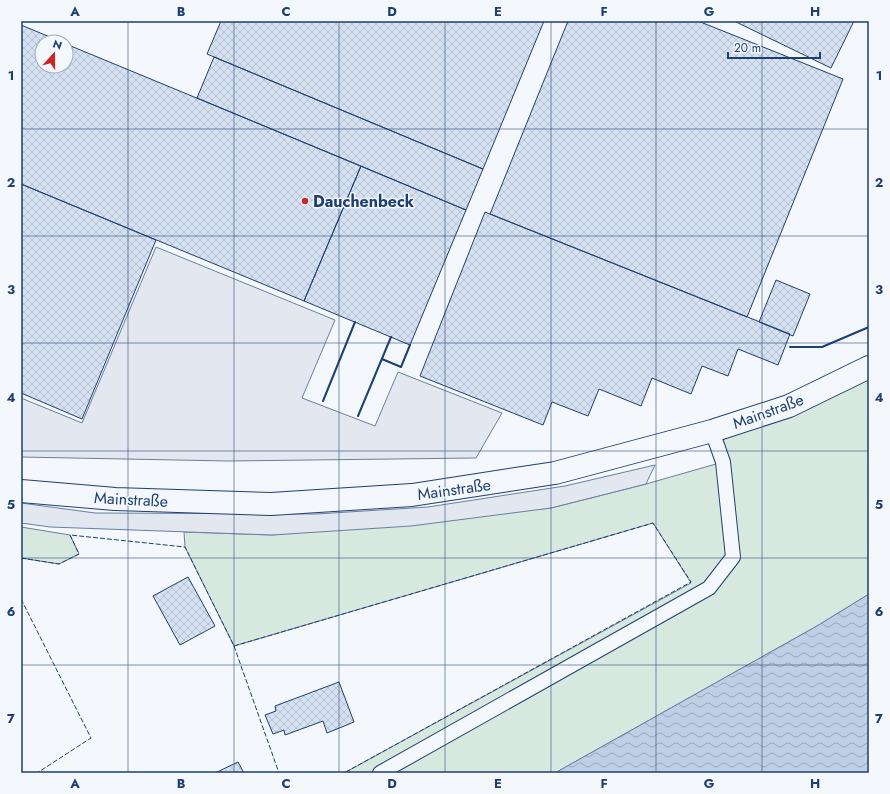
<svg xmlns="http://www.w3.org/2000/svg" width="890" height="794" font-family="Jost,sans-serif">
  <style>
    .grass { fill: #d7e8df; stroke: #687fa3 }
    .parking { fill: #e3e8f0; stroke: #687fa3 }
    .water { fill: url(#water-waves); stroke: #687fa3 }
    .building { fill: url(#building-cross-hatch); stroke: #1d3f73 }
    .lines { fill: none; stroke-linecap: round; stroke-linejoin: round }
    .lane-casing { stroke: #1d3f73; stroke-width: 16 }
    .secondary-casing { stroke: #1d3f73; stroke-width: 24 }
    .lane { stroke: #f4f7fb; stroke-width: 14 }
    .secondary { stroke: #f4f7fb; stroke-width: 22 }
    .fence { stroke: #1d3f73; stroke-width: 1; stroke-dasharray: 5 2; stroke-linecap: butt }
    .wall { stroke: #1d3f73; stroke-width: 2 }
    .grid { fill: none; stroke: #1d3f73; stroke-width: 1; stroke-opacity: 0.55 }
    .poi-dot { fill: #c62828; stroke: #f4f7fb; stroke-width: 1.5 }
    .labels { text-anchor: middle; stroke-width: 3; stroke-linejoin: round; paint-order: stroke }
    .poi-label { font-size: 16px; font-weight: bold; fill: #1d3f73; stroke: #f4f7fb; text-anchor: start }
    .street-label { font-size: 16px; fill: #1d3f73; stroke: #f4f7fb }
    .neatline { fill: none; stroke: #1d3f73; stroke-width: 1.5 }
    .grid-label { font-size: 13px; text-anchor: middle; font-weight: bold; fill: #1d3f73 }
  </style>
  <defs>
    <pattern id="water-waves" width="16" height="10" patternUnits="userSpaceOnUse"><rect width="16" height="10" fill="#bed0e5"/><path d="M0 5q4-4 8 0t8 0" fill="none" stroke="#9aaabe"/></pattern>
    <pattern id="building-cross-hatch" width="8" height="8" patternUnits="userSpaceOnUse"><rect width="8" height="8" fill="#d5e0f0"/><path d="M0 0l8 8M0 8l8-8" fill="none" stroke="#b6c1d1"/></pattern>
  </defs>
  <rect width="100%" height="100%" fill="#f4f7fb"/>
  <path class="grass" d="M869,367V594L817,626L555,773H344L691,583L653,523L234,646L185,547L184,532L272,535L551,508L646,484L723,462L712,431Z
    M21,527L70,535L79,554L59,564L21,558Z"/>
  <path class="parking" d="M156,247L335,320L302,398L375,426L398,372L502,413L476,458L228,461L21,457V398L82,423Z
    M655,465L646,484L551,508L411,526L272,535L50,527L21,523V503L95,513L316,514L428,507L565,486Z"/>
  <path class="water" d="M869,594V773H555L817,626Z"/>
  <path class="building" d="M221,21H544L483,169L207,54Z
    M568,21H698L843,79L747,317L490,214Z
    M734,21H854L831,68Z
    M21,25L62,42H42V66H66V44L361,166L304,301L21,184Z
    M214,57L483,169L466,210L197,98Z
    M361,166L466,210L410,345L304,301Z
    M21,184L156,240L82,419L21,393Z
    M485,212L790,334L778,365L738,349L728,376L702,366L691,394L652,378L641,406L599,389L588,416L552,402L543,425L420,376Z
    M776,280L810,294L793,336L759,322Z
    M188,577L215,626L180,645L153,596Z
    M339,682L354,722L327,733L323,721L285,735L284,730L273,734L265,715L276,711L275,706Z
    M238,762L244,773H215Z"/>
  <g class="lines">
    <g class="lane-casing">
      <path id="lane" d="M380,773L709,588L733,557L723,462L712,431"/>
    </g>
    <g class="secondary-casing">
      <path id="secondary" d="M21,491L115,499L271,504L412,495L555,473L712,431L789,406L869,367"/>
    </g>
    <use href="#lane" class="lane"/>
    <use href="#secondary" class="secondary"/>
    <path class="fence" d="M21,558L59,564L79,554L70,535L185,547L234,646L279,773
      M21,599L91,738L37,773
      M234,646L653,523L691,582L344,773"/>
    <path class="wall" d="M790,347H822L869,327
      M382,359L401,367L410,345
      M323,401L355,322
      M358,416L391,337"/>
  </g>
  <path class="grid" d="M128,21V773M234,21V773M339,21V773M445,21V773M551,21V773M656,21V773M762,21V773M21,129H869M21,236H869M21,343H869M21,451H869M21,558H869M21,665H869"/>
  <circle class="poi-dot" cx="305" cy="201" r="4"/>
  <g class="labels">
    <g class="poi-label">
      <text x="313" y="207">Dauchenbeck</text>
    </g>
    <g class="street-label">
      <text transform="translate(768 411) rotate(-20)" y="6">Mainstraße</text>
      <text transform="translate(454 489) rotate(-8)" y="6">Mainstraße</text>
      <text transform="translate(131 499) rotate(3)" y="6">Mainstraße</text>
    </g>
  </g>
  <rect width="890" height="794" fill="none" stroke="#f4f7fb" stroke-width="44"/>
  <g transform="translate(54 54) rotate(21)"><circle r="19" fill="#f4f7fb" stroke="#9eadc5"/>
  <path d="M0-3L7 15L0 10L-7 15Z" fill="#c62828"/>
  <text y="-6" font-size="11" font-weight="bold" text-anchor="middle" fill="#1d3f73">N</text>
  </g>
  <path d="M728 52v6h92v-6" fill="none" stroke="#1d3f73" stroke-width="2"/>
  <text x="734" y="52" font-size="12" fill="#1d3f73" stroke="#f4f7fb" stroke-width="3" paint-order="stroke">20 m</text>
  <rect x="22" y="22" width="846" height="750" class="neatline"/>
  <g class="grid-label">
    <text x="75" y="16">A</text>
    <text x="181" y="16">B</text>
    <text x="286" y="16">C</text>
    <text x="392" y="16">D</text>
    <text x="498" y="16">E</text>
    <text x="604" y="16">F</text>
    <text x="709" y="16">G</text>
    <text x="815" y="16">H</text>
    <text x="11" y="80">1</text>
    <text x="879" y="80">1</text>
    <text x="11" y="187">2</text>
    <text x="879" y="187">2</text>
    <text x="11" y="294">3</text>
    <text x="879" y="294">3</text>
    <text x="11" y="402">4</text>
    <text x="879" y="402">4</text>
    <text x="11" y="509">5</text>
    <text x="879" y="509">5</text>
    <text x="11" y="616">6</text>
    <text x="879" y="616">6</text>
    <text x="11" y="723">7</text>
    <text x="879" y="723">7</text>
    <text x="75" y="788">A</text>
    <text x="181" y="788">B</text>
    <text x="286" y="788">C</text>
    <text x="392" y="788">D</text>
    <text x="498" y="788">E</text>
    <text x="604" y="788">F</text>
    <text x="709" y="788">G</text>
    <text x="815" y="788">H</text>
  </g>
</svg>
